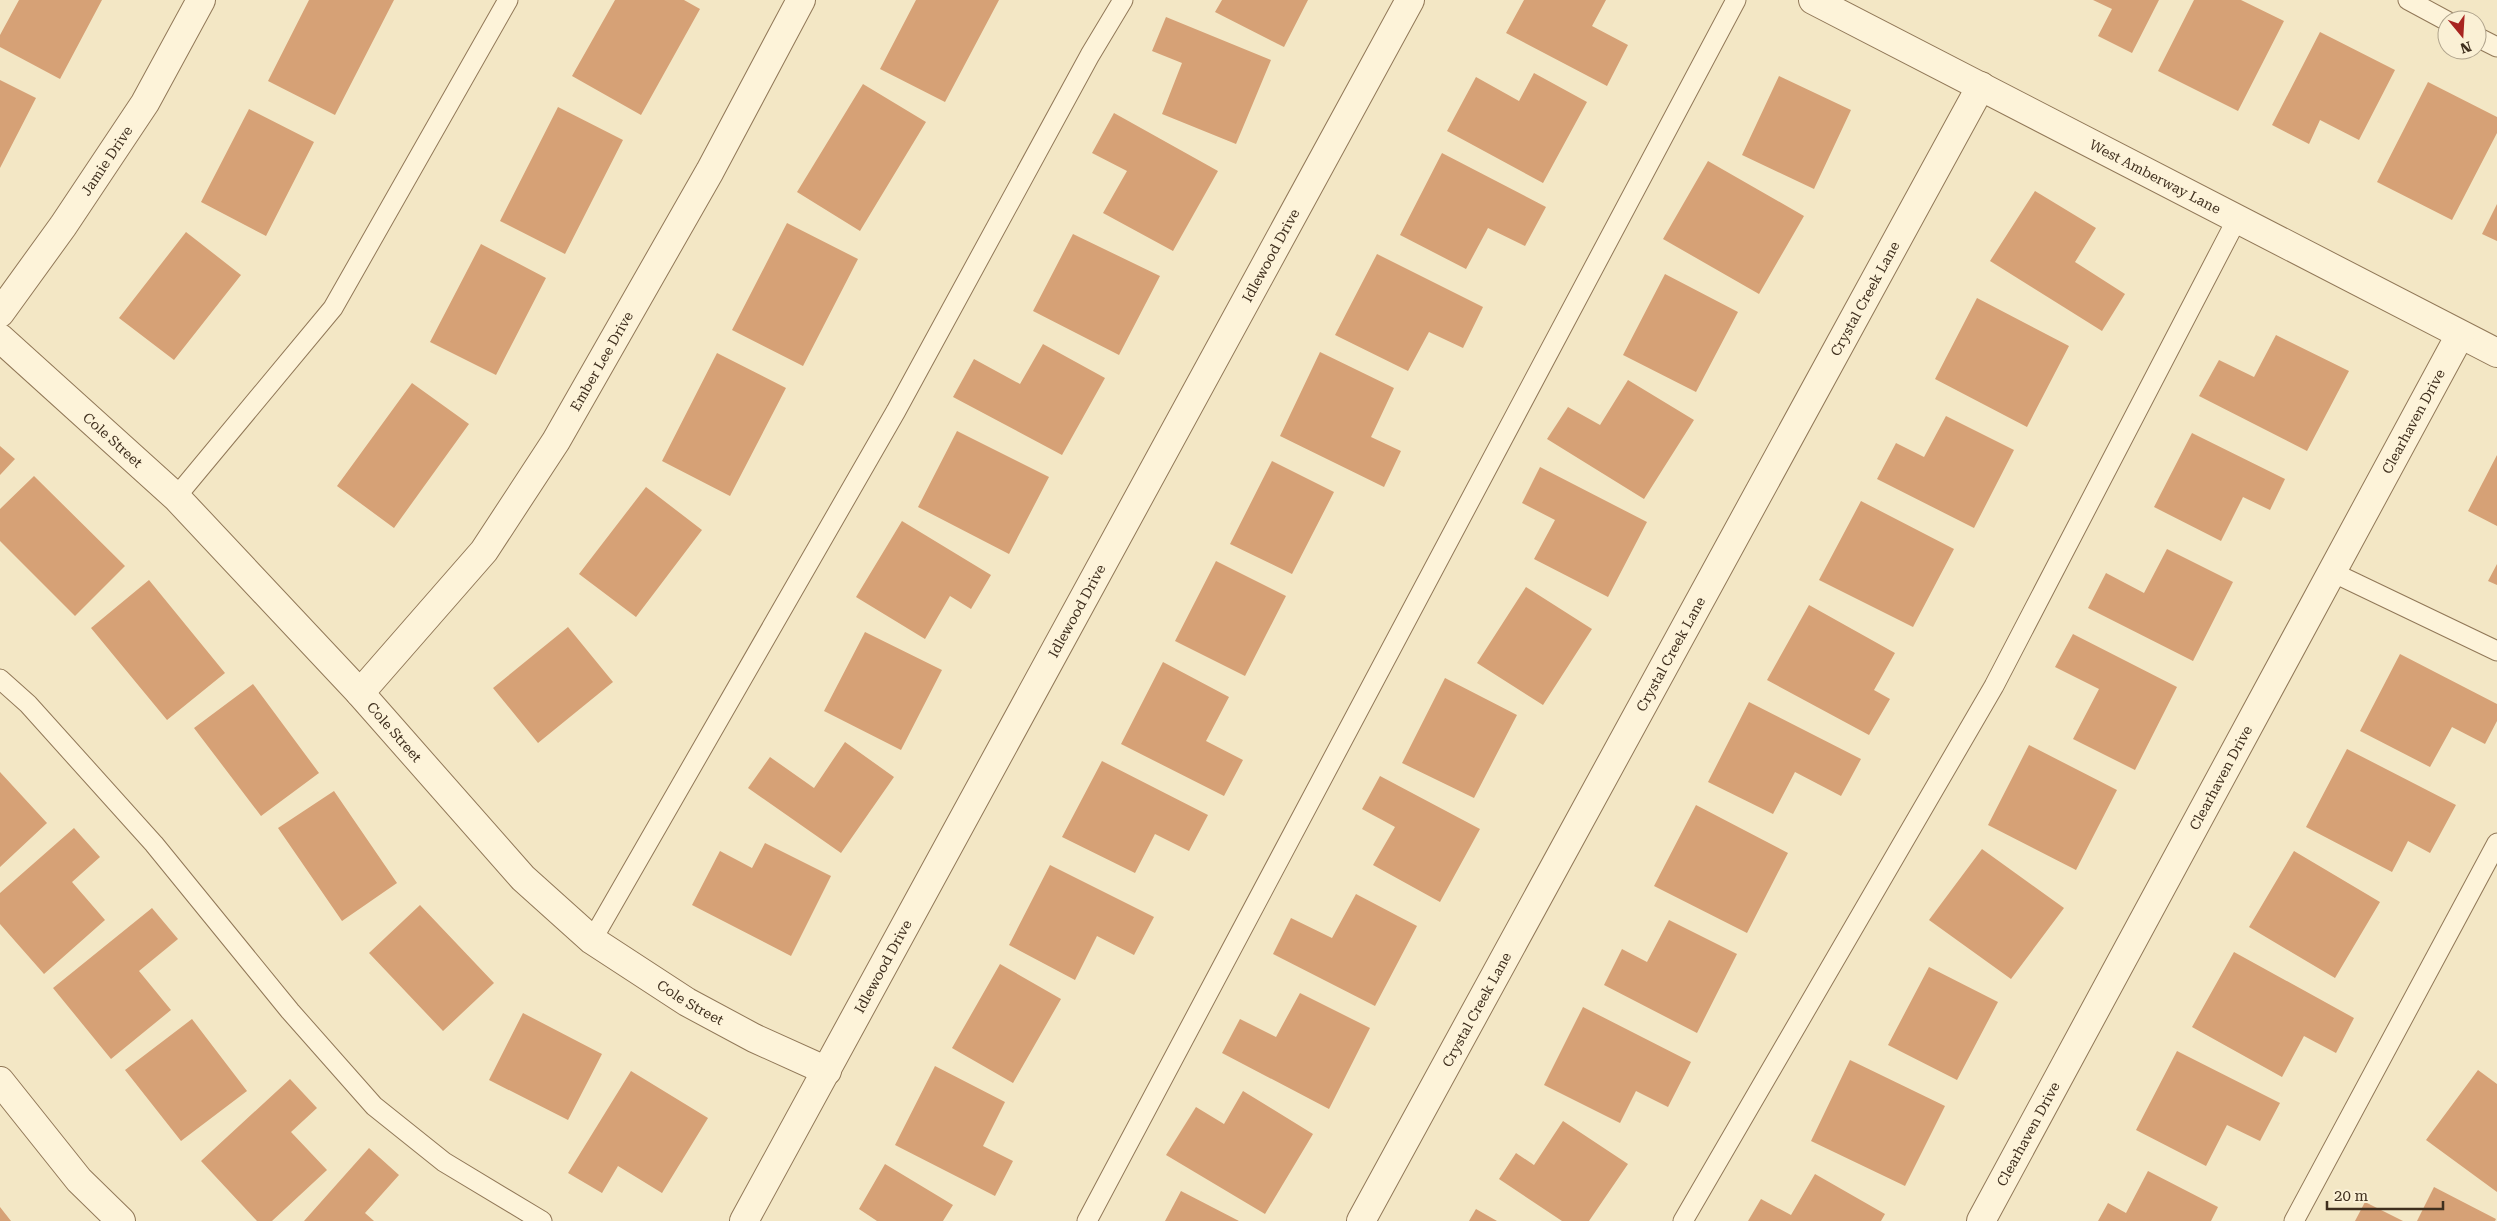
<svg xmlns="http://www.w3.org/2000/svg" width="2497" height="1221" font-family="'Roboto Serif',serif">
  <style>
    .building { fill: #d6a176 }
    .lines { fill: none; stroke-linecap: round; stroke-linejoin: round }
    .lane-casing { stroke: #917858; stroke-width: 21 }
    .street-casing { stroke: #917858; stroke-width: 30 }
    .lane { stroke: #fdf3d9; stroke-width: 19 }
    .street { stroke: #fdf3d9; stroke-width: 28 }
    .labels { text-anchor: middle; stroke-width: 4; stroke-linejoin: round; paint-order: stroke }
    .street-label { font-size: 14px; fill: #3f2f1e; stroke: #faf0d5 }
  </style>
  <rect width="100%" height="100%" fill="#f3e7c5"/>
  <path class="building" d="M19,0H102L60,79L0,47V35Z
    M309,0H394L335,115L268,81Z
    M615,0H684L700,9L641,115L572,76Z
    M916,0H999L945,102L880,69Z
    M1222,0H1308L1284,47L1215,12Z
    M1524,0H1606L1592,26L1628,45L1607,86L1506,33Z
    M2093,0H2159L2132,53L2098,36L2112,9Z
    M2194,0H2241L2284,21L2238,111L2158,71Z
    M1166,17L1271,60L1236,144L1162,114L1182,63L1152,51Z
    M2320,32L2395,70L2359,140L2320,120L2309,144L2272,125Z
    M1534,73L1587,102L1543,183L1447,131L1476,77L1519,101Z
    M1779,76L1851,110L1814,189L1742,155Z
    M0,80L36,98L0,168Z
    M2428,82L2497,117V133L2452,220L2377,182Z
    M863,84L926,122L860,231L797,192Z
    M558,107L623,140L565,254L500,221Z
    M249,109L314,142L266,236L201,202Z
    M1114,113L1218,171L1173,251L1103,213L1127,171L1092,153Z
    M1442,153L1546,207L1525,246L1488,228L1466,269L1400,235Z
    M1708,161L1804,216L1759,294L1663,239Z
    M2035,191L2096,228L2075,262L2125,294L2102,331L1990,261Z
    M2497,204V241L2482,234Z
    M787,223L858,259L803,366L732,330Z
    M186,232L241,275L174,360L119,318Z
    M1073,234L1160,276L1119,355L1033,311Z
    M481,244L546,278L496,375L430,342Z
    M1377,254L1483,307L1463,348L1429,332L1408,371L1335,335Z
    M1665,274L1738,312L1696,392L1623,355Z
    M1977,298L2069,346L2027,427L1935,379Z
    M2276,335L2349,371L2307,451L2199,396L2219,360L2254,377Z
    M1043,344L1105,378L1062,455L953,397L974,359L1020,384Z
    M1320,352L1394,388L1371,437L1401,451L1384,487L1280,436Z
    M717,353L786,388L730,496L662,461Z
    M1628,380L1694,420L1644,499L1547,439L1568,407L1600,425Z
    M412,383L469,424L394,528L337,486Z
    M1946,416L2014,450L1974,528L1877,479L1896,443L1924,457Z
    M957,431L1049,477L1009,554L918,507Z
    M2192,433L2285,479L2270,510L2243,497L2221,541L2154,507Z
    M0,446L15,459L0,475Z
    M2497,455V526L2468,511Z
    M1272,461L1334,492L1292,574L1230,544Z
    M1540,467L1647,522L1608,597L1534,559L1555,520L1522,503Z
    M34,476L125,566L75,616L0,541V509Z
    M646,487L702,530L636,617L579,574Z
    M1861,501L1954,549L1913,627L1819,580Z
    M902,521L991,575L971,609L950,596L925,639L856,597Z
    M2167,549L2233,582L2193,661L2088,608L2106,573L2144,593Z
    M1216,561L1286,596L1245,676L1175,641Z
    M2497,564V585L2488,581Z
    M149,580L225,673L167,720L91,628Z
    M1526,587L1592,629L1543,705L1477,663Z
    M1809,605L1895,653L1874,690L1890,699L1869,735L1767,680Z
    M568,627L613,682L538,743L493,688Z
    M865,632L942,670L901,750L824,711Z
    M2073,634L2177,687L2135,770L2073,739L2099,689L2055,667Z
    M2400,654L2497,704V721L2485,744L2452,727L2430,767L2360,731Z
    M1163,662L1229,697L1206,741L1243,760L1224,796L1121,744Z
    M1445,678L1517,715L1474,798L1402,763Z
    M253,684L319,773L261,816L194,728Z
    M1749,702L1861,759L1841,796L1795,772L1773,814L1708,782Z
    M845,742L894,777L841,853L748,788L770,757L814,788Z
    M2029,745L2117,790L2076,870L1988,825Z
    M2347,749L2456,805L2430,853L2408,841L2392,872L2306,827Z
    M1102,761L1208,815L1189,851L1155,834L1135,873L1062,837Z
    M0,772L47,823L0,867Z
    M1380,776L1480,829L1440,902L1373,865L1395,827L1362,809Z
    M334,791L397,883L342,921L278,828Z
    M1696,805L1788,853L1747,933L1654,886Z
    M74,828L100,857L72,882L105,920L44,974L0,924V893Z
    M765,843L831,876L791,956L692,905L720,851L752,868Z
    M1982,849L2064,908L2011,979L1929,920Z
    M2294,851L2380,902L2335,978L2249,927Z
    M1050,865L1154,917L1134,955L1097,936L1075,980L1009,945Z
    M1356,894L1417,926L1375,1006L1273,954L1291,918L1332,938Z
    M420,905L494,983L443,1031L369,953Z
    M152,908L178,939L139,971L171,1010L111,1059L53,988Z
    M1669,920L1737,954L1697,1033L1604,985L1622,949L1647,962Z
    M2234,952L2354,1018L2336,1053L2304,1036L2282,1077L2192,1027Z
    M1000,964L1061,999L1013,1083L952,1048Z
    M1929,967L1998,1002L1957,1080L1888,1045Z
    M1300,993L1370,1028L1329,1109L1222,1053L1240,1019L1276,1037Z
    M1583,1007L1691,1062L1668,1107L1636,1091L1620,1123L1544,1085Z
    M523,1013L602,1054L568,1120L489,1080Z
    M192,1019L247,1091L181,1141L125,1070Z
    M2177,1051L2280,1103L2260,1141L2227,1125L2206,1166L2136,1130Z
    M1850,1060L1945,1106L1905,1186L1811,1141Z
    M935,1066L1005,1102L983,1146L1013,1161L995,1196L895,1145Z
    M2478,1070L2497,1084V1192L2426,1140Z
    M631,1071L708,1118L662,1193L618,1166L602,1193L568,1173Z
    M290,1079L317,1108L291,1132L327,1170L272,1221H257L201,1161Z
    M1243,1091L1313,1134L1265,1214L1166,1155L1196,1107L1224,1124Z
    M1563,1121L1628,1164L1589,1221H1562L1499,1179L1516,1153L1534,1165Z
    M369,1148L399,1175L365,1213L374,1221H304Z
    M885,1164L953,1205L943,1221H877L859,1209Z
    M2148,1171L2218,1207L2211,1221H2098L2108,1203L2126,1213Z
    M1815,1174L1885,1214L1881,1221H1748L1761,1199L1791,1215Z
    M2434,1187L2496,1219L2495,1221H2417Z
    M1181,1191L1239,1221H1165Z
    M2365,1202L2403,1221H2355Z
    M0,1207L11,1221H0Z
    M1476,1209L1497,1221H1469Z"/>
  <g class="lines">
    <g class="lane-casing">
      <path id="lane" d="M2408,0L2447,21
        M2477,37L2497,47
        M176,497L333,308L508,0
        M2332,572L2497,651
        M0,679L28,704L154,844L290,1011L374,1106L444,1162L542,1221
        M592,940L896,411L1090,55L1123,0
        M1087,1221L1736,0
        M1683,1221L1994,686L2237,219
        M2294,1221L2497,843"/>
    </g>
    <g class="street-casing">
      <g id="street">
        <path id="s1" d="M1813,0L2497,353"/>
        <path id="s2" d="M0,313L63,226L145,103L201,0"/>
        <path id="s3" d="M0,338L176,497L360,693L523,878L592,940L687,1002L754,1038L827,1071"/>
        <path id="s4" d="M360,693L484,551L556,441L710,171L801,0"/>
        <path d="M0,1081L79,1180L121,1221"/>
        <path id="s5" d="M744,1221L1410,0"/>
        <path id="s6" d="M1361,1221L1981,86"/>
        <path id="s7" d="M1981,1221L2460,335"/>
      </g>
    </g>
    <use href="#lane" class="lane"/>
    <use href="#street" class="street"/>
  </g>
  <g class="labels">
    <g class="street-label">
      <text dy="5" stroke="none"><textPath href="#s2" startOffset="186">Jamie Drive</textPath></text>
      <text dy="5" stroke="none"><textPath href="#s1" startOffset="385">West Amberway Lane</textPath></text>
      <text dy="5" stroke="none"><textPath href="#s5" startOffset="1100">Idlewood Drive</textPath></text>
      <text dy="5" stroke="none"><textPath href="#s6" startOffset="1051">Crystal Creek Lane</textPath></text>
      <text dy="5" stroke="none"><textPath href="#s4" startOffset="412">Ember Lee Drive</textPath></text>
      <text dy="5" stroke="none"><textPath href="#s7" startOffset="909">Clearhaven Drive</textPath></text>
      <text dy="5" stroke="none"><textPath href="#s3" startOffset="152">Cole Street</textPath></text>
      <text dy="5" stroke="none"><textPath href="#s5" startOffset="695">Idlewood Drive</textPath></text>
      <text dy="5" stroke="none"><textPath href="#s6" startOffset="646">Crystal Creek Lane</textPath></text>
      <text dy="5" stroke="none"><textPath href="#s3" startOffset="558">Cole Street</textPath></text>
      <text dy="5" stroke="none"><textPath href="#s7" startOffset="504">Clearhaven Drive</textPath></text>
      <text dy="5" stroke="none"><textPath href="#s5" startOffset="290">Idlewood Drive</textPath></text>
      <text dy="5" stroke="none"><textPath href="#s3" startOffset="962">Cole Street</textPath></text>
      <text dy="5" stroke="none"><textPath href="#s6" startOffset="241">Crystal Creek Lane</textPath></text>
      <text dy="5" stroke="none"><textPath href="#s7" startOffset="99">Clearhaven Drive</textPath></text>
    </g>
  </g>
  <g transform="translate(2462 35) rotate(162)"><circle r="24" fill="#faf0d5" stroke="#afa38c"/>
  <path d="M0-4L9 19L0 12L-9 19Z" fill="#a82420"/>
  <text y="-8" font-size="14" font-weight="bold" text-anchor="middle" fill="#3f2f1e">N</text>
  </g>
  <path d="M2327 1201v8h116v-8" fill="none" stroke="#3f2f1e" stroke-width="2.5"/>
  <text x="2334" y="1201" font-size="15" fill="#3f2f1e" stroke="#faf0d5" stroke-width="4" paint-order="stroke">20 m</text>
</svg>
